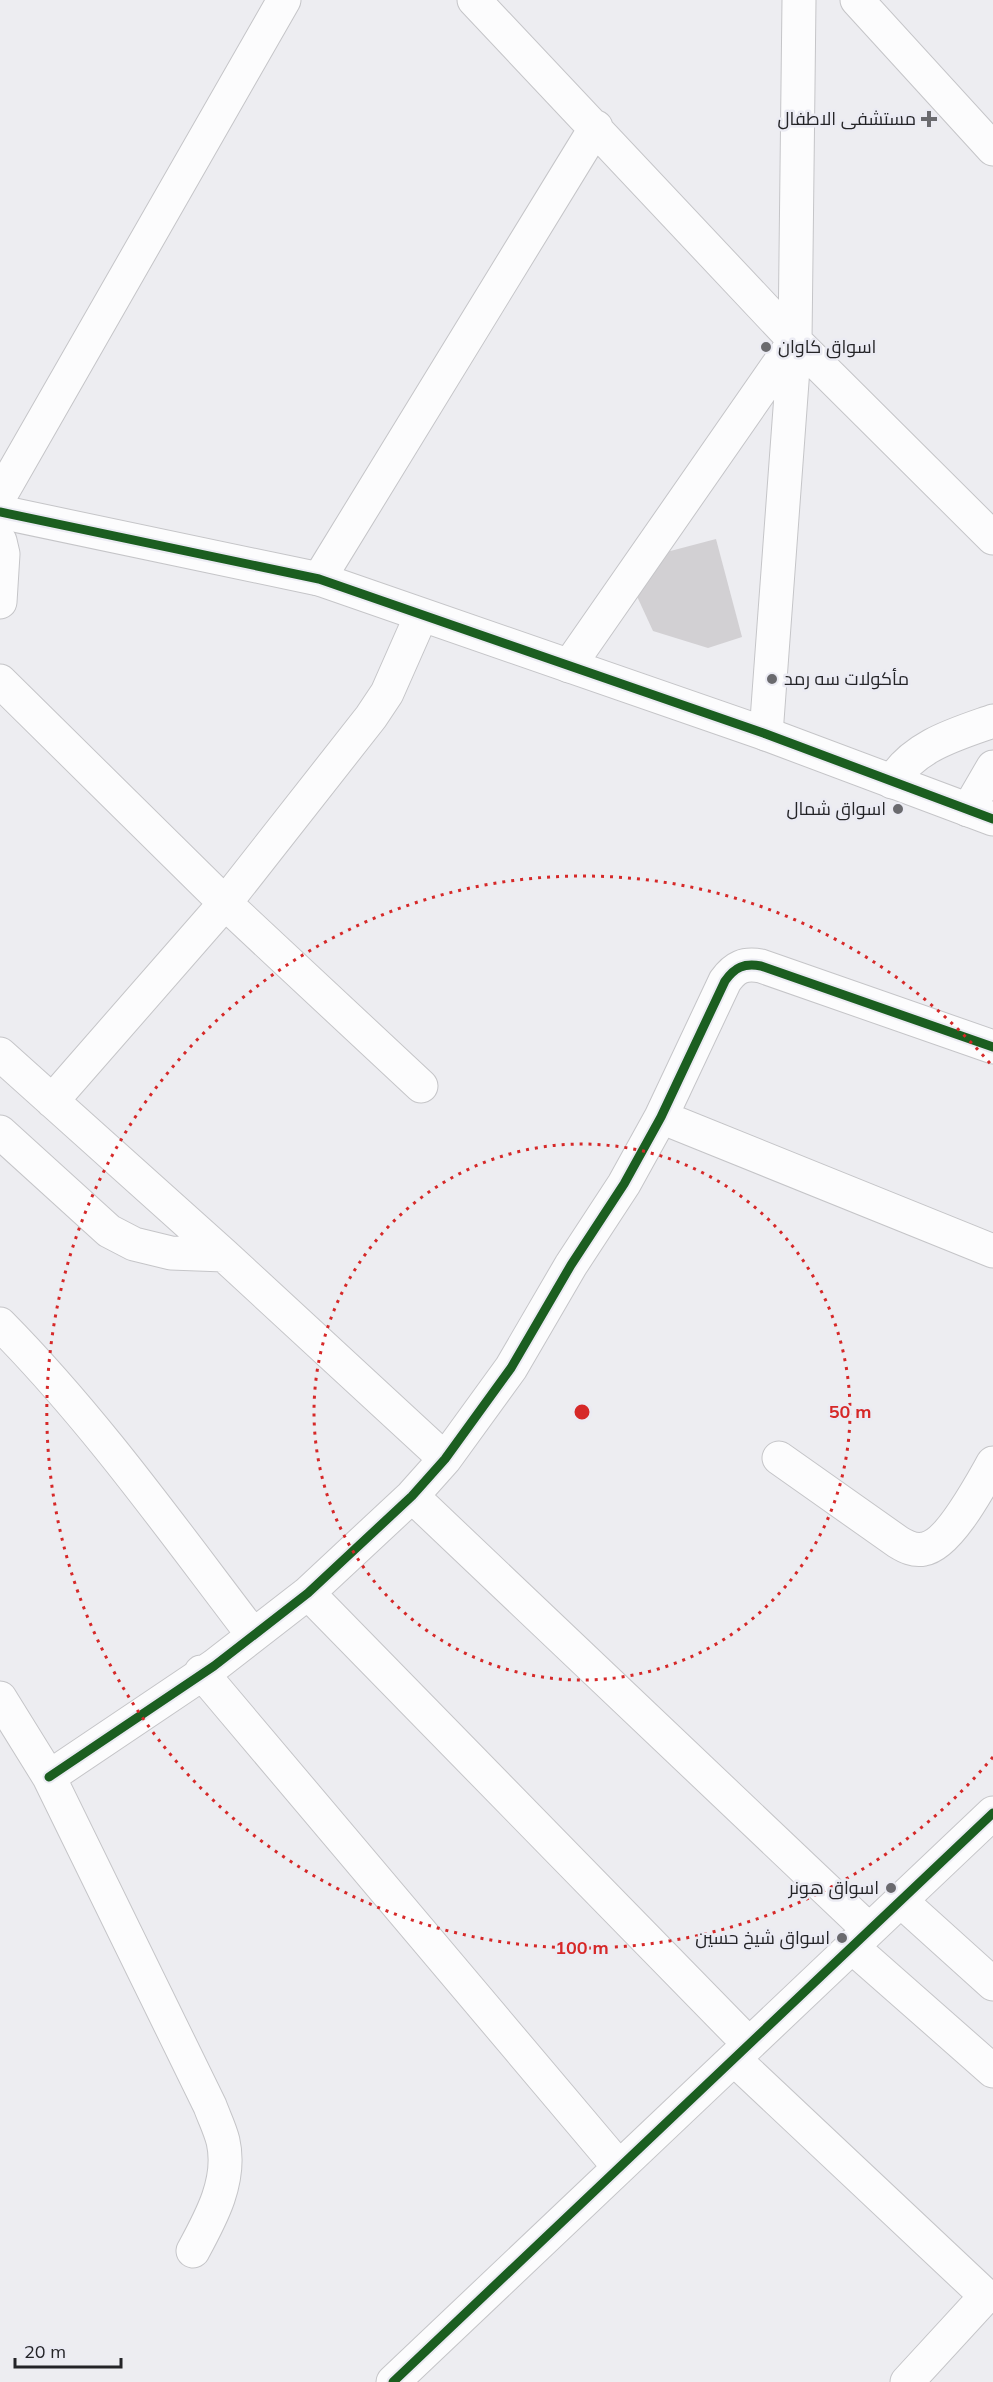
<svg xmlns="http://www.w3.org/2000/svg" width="993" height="2382" font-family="Mulish,Cairo,sans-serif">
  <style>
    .building { fill: #d2d0d3 }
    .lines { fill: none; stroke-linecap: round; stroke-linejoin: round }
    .minor-casing { stroke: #c5c5c8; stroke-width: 35 }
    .tertiary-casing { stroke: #c5c5c8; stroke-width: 35 }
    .minor { stroke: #fcfcfd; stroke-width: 33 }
    .tertiary { stroke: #fcfcfd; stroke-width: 33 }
    .cycleway-casing { stroke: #ebebf3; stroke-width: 13 }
    .cycleway { stroke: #1b5e20; stroke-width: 9 }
    .ring { fill: none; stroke: #d62828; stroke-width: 3; stroke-dasharray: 3 6 }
    .poi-dot { fill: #6a6a6e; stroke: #ebebf3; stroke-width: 2 }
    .labels { text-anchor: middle; stroke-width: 5; stroke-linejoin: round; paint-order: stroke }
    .poi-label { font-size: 18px; fill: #242427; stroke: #ebebf3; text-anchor: end }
    .centre { fill: #d62828; stroke: #ebebf3; stroke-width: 3 }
    .ring-label { font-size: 18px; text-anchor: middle; font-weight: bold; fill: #d62828; stroke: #ebebf3; stroke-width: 5; stroke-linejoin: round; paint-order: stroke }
  </style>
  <rect width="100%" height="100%" fill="#ededf1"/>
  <path class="building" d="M716,539L742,637L708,648L653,631L635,592L659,554Z"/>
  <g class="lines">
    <g class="minor-casing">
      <path id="minor" d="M474,0L795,341L993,538
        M857,0L993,149
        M0,496L284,0
        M0,541L3,554L0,602
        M319,579L596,127
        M569,666L794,342
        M0,681L225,903L421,1086
        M766,734L795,341L799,0
        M892,782C913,746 956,734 993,721
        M968,810L993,767
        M0,1054L224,1255L445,1459
        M52,1101L225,903L371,717L387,693L421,616
        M661,1117L993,1251
        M0,1132L109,1231L134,1244L171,1253L224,1255
        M0,1324C94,1419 172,1529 253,1635
        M779,1458L898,1542C906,1547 914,1551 924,1549C949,1545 981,1484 993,1463
        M412,1496L869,1930
        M308,1593L749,2044
        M201,1672L619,2167
        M0,1698L49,1777L210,2106C214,2117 220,2129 223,2141C232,2180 211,2218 193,2251
        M49,1777L214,1666L308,1593L412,1496L445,1459L511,1368L571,1265L624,1184L661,1117L725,981C735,967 744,963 761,966L993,1047
        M901,1901L993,1984
        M851,1946L993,2071
        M734,2059L986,2296L907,2382
        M393,2382L993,1813"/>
    </g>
    <g class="tertiary-casing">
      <path id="tertiary" d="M0,512L319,579L766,734L993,819"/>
    </g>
    <use href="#minor" class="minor"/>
    <use href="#tertiary" class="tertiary"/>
    <g class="cycleway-casing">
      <path id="cycleway" d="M0,512L319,579L766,734L993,819
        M49,1777L214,1666L308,1593L412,1496L445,1459L511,1368L571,1265L624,1184L661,1117L725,981C735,967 744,963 761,966L993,1047
        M393,2382L993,1813"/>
    </g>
    <use href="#cycleway" class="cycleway"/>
  </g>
  <g class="ring">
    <circle cx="582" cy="1412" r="268"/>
    <path d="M993 1757A536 536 0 1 1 993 1067"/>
  </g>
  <g class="poi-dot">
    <path d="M926 110h6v6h6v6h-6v6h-6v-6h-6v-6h6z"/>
    <circle cx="766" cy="347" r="6"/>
    <circle cx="772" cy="679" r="6"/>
    <circle cx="898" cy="809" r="6"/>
    <circle cx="891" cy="1888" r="6"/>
    <circle cx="842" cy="1938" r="6"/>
  </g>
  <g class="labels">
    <g class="poi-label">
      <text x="916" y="125">مستشفى الاطفال</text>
      <text x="778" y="353" text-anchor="start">اسواق كاوان</text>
      <text x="784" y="685" text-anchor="start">مأكولات سه رمد</text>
      <text x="886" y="815">اسواق شمال</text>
      <text x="879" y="1894">اسواق هونر</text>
      <text x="830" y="1944">اسواق شيخ حسين</text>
    </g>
  </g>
  <circle cx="582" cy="1412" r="9" class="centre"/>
  <g class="ring-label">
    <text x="850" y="1418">50 m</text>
    <text x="582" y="1954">100 m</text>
  </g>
  <path d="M15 2358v9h106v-9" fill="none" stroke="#242427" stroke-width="3"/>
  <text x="24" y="2358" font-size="18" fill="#242427" stroke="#ebebf3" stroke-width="4.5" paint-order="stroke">20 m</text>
</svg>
